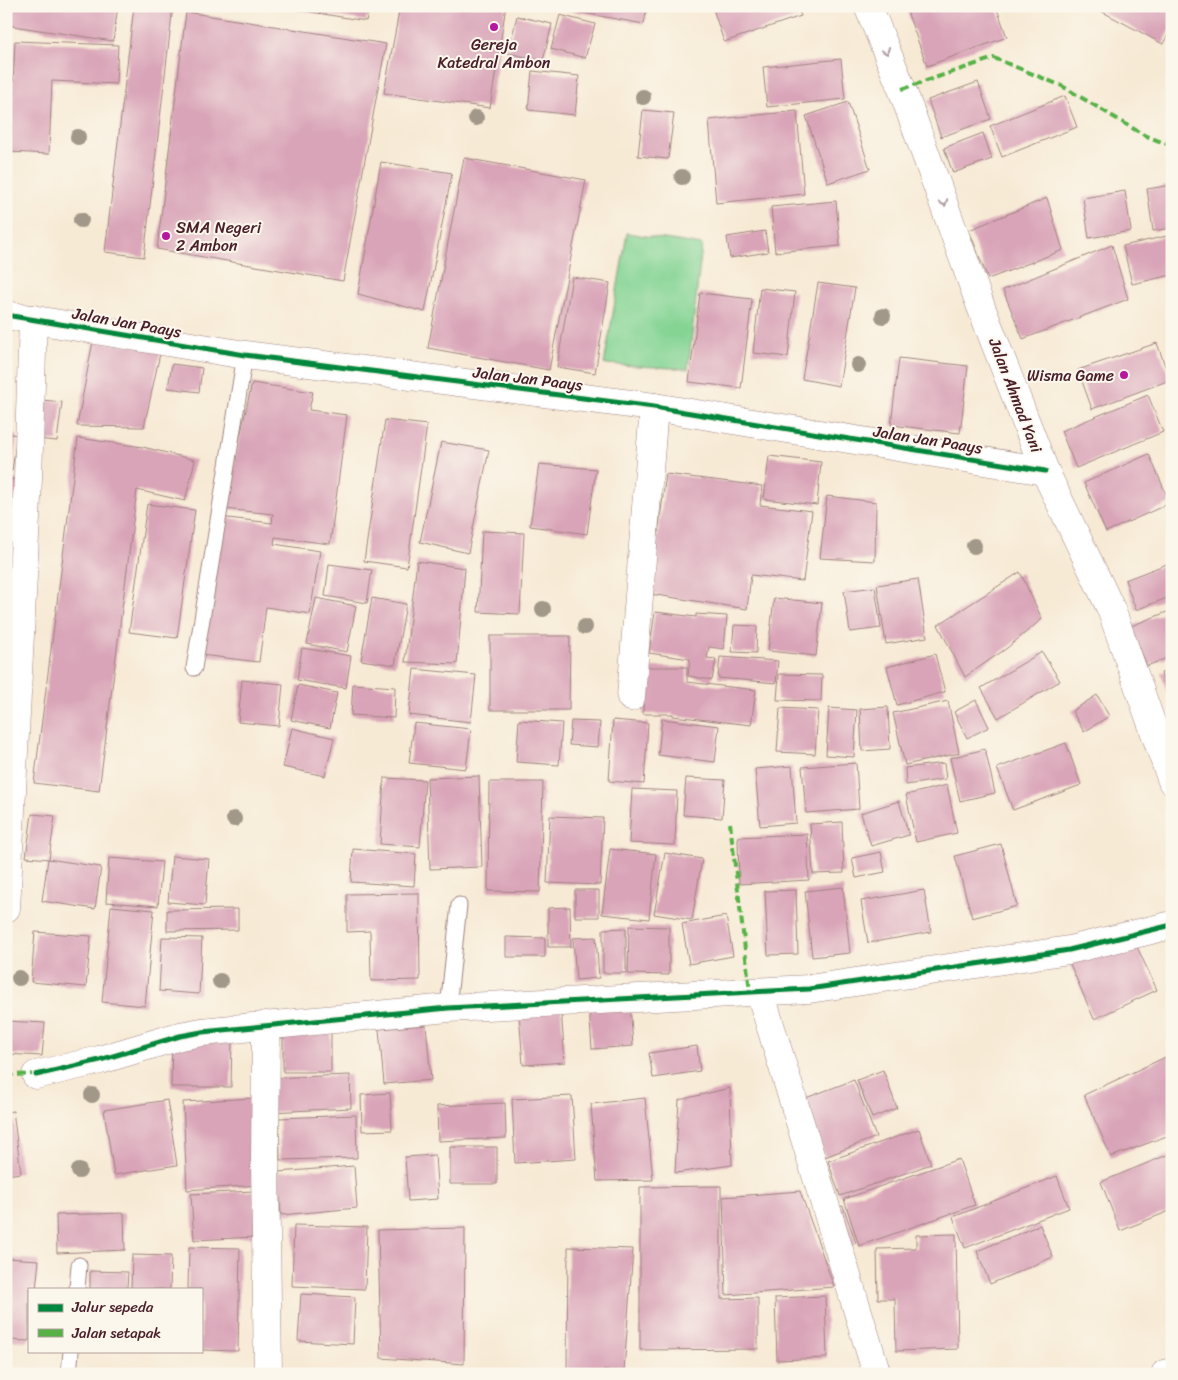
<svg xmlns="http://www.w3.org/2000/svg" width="1178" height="1380" font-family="Sriracha,sans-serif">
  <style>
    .green { fill: #85d494; stroke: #687a60 }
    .building { fill: #d9a4b8 }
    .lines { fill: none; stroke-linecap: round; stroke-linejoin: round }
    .lane-casing { stroke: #a08480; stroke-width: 17 }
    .street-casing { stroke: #a08480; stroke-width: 29 }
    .secondary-casing { stroke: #a08480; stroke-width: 29 }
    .highway-casing { stroke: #a08480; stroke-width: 29 }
    .lane { stroke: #fff; stroke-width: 15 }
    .street { stroke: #fff; stroke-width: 28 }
    .secondary { stroke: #fff; stroke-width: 28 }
    .highway { stroke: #fff; stroke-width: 28 }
    .quiet { stroke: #57b146; stroke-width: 4; stroke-dasharray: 8 4; stroke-linecap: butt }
    .cycleway-casing { stroke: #fbf7ec; stroke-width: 8 }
    .cycleway { stroke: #00873e; stroke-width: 5 }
    .tree { fill: #a29889 }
    .oneway { stroke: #ae9aa0 }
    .poi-dot { fill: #b5179e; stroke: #fbf7ec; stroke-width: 2 }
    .labels { text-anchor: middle; stroke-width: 4; stroke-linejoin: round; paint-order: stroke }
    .poi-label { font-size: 16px; fill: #4a1f2b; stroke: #fbf7ec }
    .street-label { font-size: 16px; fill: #4a1f2b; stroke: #fbf7ec }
  </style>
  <rect width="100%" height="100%" fill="#fbf7ec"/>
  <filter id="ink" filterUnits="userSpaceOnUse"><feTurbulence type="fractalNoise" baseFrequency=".02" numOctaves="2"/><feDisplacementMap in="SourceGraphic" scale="10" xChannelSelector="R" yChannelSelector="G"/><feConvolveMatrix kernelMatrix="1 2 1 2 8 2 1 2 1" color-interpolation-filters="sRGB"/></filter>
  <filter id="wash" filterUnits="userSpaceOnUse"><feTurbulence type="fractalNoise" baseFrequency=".0096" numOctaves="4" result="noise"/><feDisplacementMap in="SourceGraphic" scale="20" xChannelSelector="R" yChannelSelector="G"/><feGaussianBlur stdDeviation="1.12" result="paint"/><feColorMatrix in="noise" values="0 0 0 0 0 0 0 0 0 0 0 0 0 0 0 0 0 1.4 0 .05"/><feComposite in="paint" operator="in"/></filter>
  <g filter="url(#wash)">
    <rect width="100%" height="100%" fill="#f7ead5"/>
    <path class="green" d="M627,233L702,245L688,369L604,364Z"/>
    <g id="blocks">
      <path class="building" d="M7,6H118L113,41L6,25Z
        M134,6H173L144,257L105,252Z
        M274,6H369L366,21Z
        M400,6H506L490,108L384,93Z
        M545,6H647L644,24Z
        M712,6H797L801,16L724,42Z
        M905,6H996L1007,37L927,66Z
        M1102,6H1172V27L1163,44L1099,10Z
        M186,12L386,44L343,281L157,249Z
        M560,15L595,24L585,58L551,49Z
        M517,16L552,24L543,61L508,53Z
        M15,41L118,45L116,84L52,81L49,154L10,152Z
        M841,59L845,99L767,107L763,67Z
        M532,71L579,76L575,115L528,110Z
        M978,82L991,119L941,137L928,100Z
        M1065,96L1077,127L1002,157L990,126Z
        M848,102L870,169L828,183L806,116Z
        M643,110L674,113L668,159L638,156Z
        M797,111L804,194L716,203L709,120Z
        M983,133L992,159L953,173L944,148Z
        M464,158L586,180L549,370L428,348Z
        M381,162L452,173L425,312L358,294Z
        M1172,185V228L1153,231L1147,189Z
        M1125,191L1131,231L1089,238L1083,198Z
        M1047,198L1063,250L988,279L969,230Z
        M836,201L840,246L775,252L771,207Z
        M765,231L768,252L730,258L727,237Z
        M1171,235L1172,275L1132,284L1123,246Z
        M1112,245L1128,299L1023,339L1003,290Z
        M572,277L610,283L595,373L557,367Z
        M818,283L855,288L839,386L802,379Z
        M760,288L795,292L788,357L753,353Z
        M700,293L752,299L741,388L689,382Z
        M93,341L161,349L144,427L77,426Z
        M1157,343L1170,380L1092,409L1078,370Z
        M899,358L968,366L960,433L891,425Z
        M172,364L202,368L199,392L168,388Z
        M252,383L313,392L309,410L347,415L330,544L275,537L274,544L320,551L310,614L266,607L259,662L201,655L219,517L272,523L273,514L224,509Z
        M1148,395L1163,432L1076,468L1061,431Z
        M42,400L62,402L57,441L37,439Z
        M385,420L427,425L407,567L364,561Z
        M6,433L17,435L12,471L6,470Z
        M78,438L143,447L195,460L185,501L137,490L99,791L34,783Z
        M441,442L489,450L468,553L420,542Z
        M1149,454L1170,503L1106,532L1084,483Z
        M769,456L821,462L817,505L764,499Z
        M539,464L596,469L587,534L530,526Z
        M666,474L762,486L760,505L812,511L803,581L751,575L747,609L650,594Z
        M6,479L20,480L18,525H6Z
        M827,496L876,502L875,561L820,558Z
        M147,504L195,510L177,638L129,632Z
        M482,531L524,533L520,614L478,612Z
        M6,538L14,539L8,623H6Z
        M417,561L465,568L457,664L405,662Z
        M1172,562V596L1136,610L1125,580Z
        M329,564L372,570L367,603L325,596Z
        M1020,572L1042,619L1007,648L965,677L938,625Z
        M918,579L927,637L886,644L877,585Z
        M875,587L881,628L850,632L844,591Z
        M316,598L356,606L347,652L307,644Z
        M372,598L406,604L395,665L361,660Z
        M774,598L822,603L816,656L768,651Z
        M1172,610V656L1147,666L1131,626Z
        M655,612L696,617V614L727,616L724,649L709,647L707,658L716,659L712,680L688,676L690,659L649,653Z
        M734,625L757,626L756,653L732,652Z
        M490,636H570L569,710H490Z
        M302,648L351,656L346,688L297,680Z
        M1042,652L1060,681L998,718L981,688Z
        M935,654L945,692L897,705L887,667Z
        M720,657L778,661L776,683L718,678Z
        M645,667H687V682L756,690L751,725L673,716V714H643Z
        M414,669L476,675L471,722L409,715Z
        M1172,669V705H1171L1161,673Z
        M779,674L822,675L821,701L777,700Z
        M242,680L283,684L279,726L238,722Z
        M353,684L395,687L394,718L351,715Z
        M298,685L337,693L330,728L291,720Z
        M1097,695L1109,716L1084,732L1072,711Z
        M976,700L989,727L967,738L954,712Z
        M948,701L959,753L905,765L893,713Z
        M888,707L890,749L862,751L860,709Z
        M780,708L818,710L815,754L777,752Z
        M829,708L857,710L854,757L826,755Z
        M662,719L719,726L715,762L658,755Z
        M519,720L562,723L559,765L516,762Z
        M613,720L648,723L644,784L609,781Z
        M571,721L600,722L598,747L569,745Z
        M414,723L471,729L466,769L409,763Z
        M292,728L334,738L325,776L283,767Z
        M1066,743L1081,785L1013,810L997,768Z
        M985,749L995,793L960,801L950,758Z
        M856,763L859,809L806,813L802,767Z
        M944,763L946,779L906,785L905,768Z
        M792,766L796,823L760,826L755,769Z
        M479,776L482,867L430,869L427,778Z
        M384,778L425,780L420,847L380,844Z
        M686,778L725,780L722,818L683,815Z
        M489,782H543L540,892L488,891Z
        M947,785L957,833L916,842L906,795Z
        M632,789L677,791L675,845L629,843Z
        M899,801L909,835L871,846L861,813Z
        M32,814L55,816L49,859L26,857Z
        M550,816L603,818L600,885L547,883Z
        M842,822L844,873L813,874L810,824Z
        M807,834L809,880L739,884L738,837Z
        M1001,844L1017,906L972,918L955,856Z
        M353,849L416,854L414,886L351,882Z
        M610,849L656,854L649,919L602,914Z
        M881,852L885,872L856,878L852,858Z
        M665,853L702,859L692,920L654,914Z
        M172,856L209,859L205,905L168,902Z
        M109,858L162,862L158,906L106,902Z
        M48,859L101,867L95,909L42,901Z
        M843,887L850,953L812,957L805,891Z
        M575,890H599V917H575Z
        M796,890L798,954L768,955L765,891Z
        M924,890L931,932L868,943L861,901Z
        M419,893L420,980L371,981L370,931L347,932V894Z
        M111,906L154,910L145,1006L102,1002Z
        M570,907L571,947H548V908Z
        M238,909V930L167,931V910Z
        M726,916L733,956L689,964L682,924Z
        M629,926L669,927V975L628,974Z
        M626,928V973H603V929Z
        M35,932L91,936L86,987L31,982Z
        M1132,936L1157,990L1094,1019L1070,964Z
        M162,937L202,938L199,994L159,991Z
        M506,937L545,938V957H506Z
        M596,937L599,978L576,980L573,938Z
        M630,1004L633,1046L592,1049L589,1007Z
        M561,1009L565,1062L523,1065L519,1012Z
        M6,1021L45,1023L42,1056L6,1054Z
        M426,1025L431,1080L384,1084L379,1029Z
        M283,1031H331V1072H283Z
        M172,1040H232L231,1087H171Z
        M697,1046L700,1071L653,1078L649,1053Z
        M1172,1054V1134L1111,1157L1084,1095Z
        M883,1070L897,1108L872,1118L857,1080Z
        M350,1075L351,1108L271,1112L269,1078Z
        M854,1080L876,1137L825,1157L803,1099Z
        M730,1088L732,1165L675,1173L679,1100Z
        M390,1093L392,1130L362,1131L361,1095Z
        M572,1096L576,1159L515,1163L512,1099Z
        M254,1098L259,1185L187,1190L183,1102Z
        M645,1098L653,1180L597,1181L591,1104Z
        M167,1100L177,1165L114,1175L104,1110Z
        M505,1103L506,1138L438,1141L437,1106Z
        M13,1111L21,1173L6,1175V1112Z
        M356,1115L357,1158L280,1160L279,1118Z
        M919,1129L931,1164L840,1196L828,1161Z
        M450,1147H497V1184H450Z
        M1172,1153V1210L1120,1231L1101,1182Z
        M435,1155L438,1199L408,1201L405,1157Z
        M959,1159L975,1205L859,1246L844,1199Z
        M354,1166L357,1208L281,1215L278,1172Z
        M1057,1176L1069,1208L965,1248L953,1217Z
        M721,1186V1299L758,1298V1349L640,1350V1187Z
        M254,1191L257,1237L194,1240L191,1194Z
        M800,1191L834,1287L726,1295L723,1197Z
        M843,1206L856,1243L841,1248L829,1211Z
        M124,1213L125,1250L57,1253L56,1215Z
        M294,1225L367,1227L365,1289L292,1286Z
        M1040,1225L1053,1257L990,1284L977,1251Z
        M465,1228L464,1364L381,1358L378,1230Z
        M956,1234L958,1349L896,1351L895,1299H878L877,1249L916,1248V1235Z
        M189,1247L240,1248L238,1351L201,1350V1289H188Z
        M568,1247L633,1249L624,1371L567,1370Z
        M132,1255L171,1256L170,1289H131Z
        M6,1258L39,1260L36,1289H29V1341L6,1340Z
        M90,1271L128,1272L127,1289H90Z
        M301,1294L355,1297L353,1344L298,1341Z
        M825,1296L827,1358L777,1360L775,1298Z"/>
    </g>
  </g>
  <g filter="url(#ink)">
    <use href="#blocks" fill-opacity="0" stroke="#a08480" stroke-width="1"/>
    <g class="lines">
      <g class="lane-casing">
        <path id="lane" d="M194,668L245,355
          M448,1008L459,905
          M77,1289L79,1265
          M69,1374L71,1351"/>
      </g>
      <g class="street-casing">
        <path id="street" d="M631,697L654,407
          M6,908L28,478L33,319
          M760,992L877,1374
          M266,1025L265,1164L268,1374
          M36,1075L100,1060L180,1036L202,1032L448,1008L809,989L1069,950L1172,925
          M1165,1374L1172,1372"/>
      </g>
      <g class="secondary-casing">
        <path id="secondary" d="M6,315L245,355L654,407L1045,471"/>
      </g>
      <g class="highway-casing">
        <path id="highway" d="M868,6L902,89L981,307L1045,471L1111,609L1172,781"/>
      </g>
      <use href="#lane" class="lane"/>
      <use href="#street" class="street"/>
      <use href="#secondary" class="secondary"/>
      <use href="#highway" class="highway"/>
      <path class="quiet" d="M902,89L994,58L1062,86L1144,135L1172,146
        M730,823L750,992
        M6,1075L40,1074"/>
      <g class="cycleway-casing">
        <path id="cycleway" d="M6,315L245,355L654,407L1045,471
          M36,1075L100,1060L180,1036L202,1032L448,1008L809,989L1069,950L1172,925"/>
      </g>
      <use href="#cycleway" class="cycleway"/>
    </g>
    <g class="tree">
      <circle cx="643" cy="97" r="8"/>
      <circle cx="476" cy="118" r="8"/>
      <circle cx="78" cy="137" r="8"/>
      <circle cx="682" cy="177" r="8"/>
      <circle cx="81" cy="220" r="8"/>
      <circle cx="883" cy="316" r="8"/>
      <circle cx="858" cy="365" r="8"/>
      <circle cx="974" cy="546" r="8"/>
      <circle cx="543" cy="609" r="8"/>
      <circle cx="585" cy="627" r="8"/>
      <circle cx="234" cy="819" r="8"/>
      <circle cx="19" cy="978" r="8"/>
      <circle cx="220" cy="981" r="8"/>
      <circle cx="92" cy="1095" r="8"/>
      <circle cx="79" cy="1171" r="8"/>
    </g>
    <defs><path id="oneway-chevron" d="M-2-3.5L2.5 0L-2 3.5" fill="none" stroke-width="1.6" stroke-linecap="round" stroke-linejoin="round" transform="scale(1.25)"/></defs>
    <g class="oneway">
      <use href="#oneway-chevron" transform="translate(886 51) rotate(68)"/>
      <use href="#oneway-chevron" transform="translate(944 203) rotate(70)"/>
    </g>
  </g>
  <g class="poi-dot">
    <circle cx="494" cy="27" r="5"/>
    <circle cx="166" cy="236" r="5"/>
    <circle cx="1124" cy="375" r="5"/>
  </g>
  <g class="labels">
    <g class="poi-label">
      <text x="494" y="50">Gereja<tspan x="494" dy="18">Katedral Ambon</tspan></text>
      <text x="176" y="233" text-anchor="start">SMA Negeri<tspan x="176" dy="18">2 Ambon</tspan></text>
      <text x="1114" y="381" text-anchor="end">Wisma Game</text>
    </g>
    <g class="street-label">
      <text transform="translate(127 322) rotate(10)" y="6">Jalan Jan Paays</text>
      <text transform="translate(528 378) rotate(7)" y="6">Jalan Jan Paays</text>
      <text transform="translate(1016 395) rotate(69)" y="6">Jalan Ahmad Yani</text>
      <text transform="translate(928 439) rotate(9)" y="6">Jalan Jan Paays</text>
    </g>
  </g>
  <rect width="1178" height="1380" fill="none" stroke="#fbf7ec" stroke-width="25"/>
  <rect x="28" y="1288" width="175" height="65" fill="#fbf7ec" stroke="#b4a19f"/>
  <rect x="38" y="1304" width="25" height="8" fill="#00873e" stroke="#b4a19f"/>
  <text x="72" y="1312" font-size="15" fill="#4a1f2b">Jalur sepeda</text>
  <rect x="38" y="1329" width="25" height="8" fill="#57b146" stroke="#b4a19f"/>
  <text x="72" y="1338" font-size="15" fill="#4a1f2b">Jalan setapak</text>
</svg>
